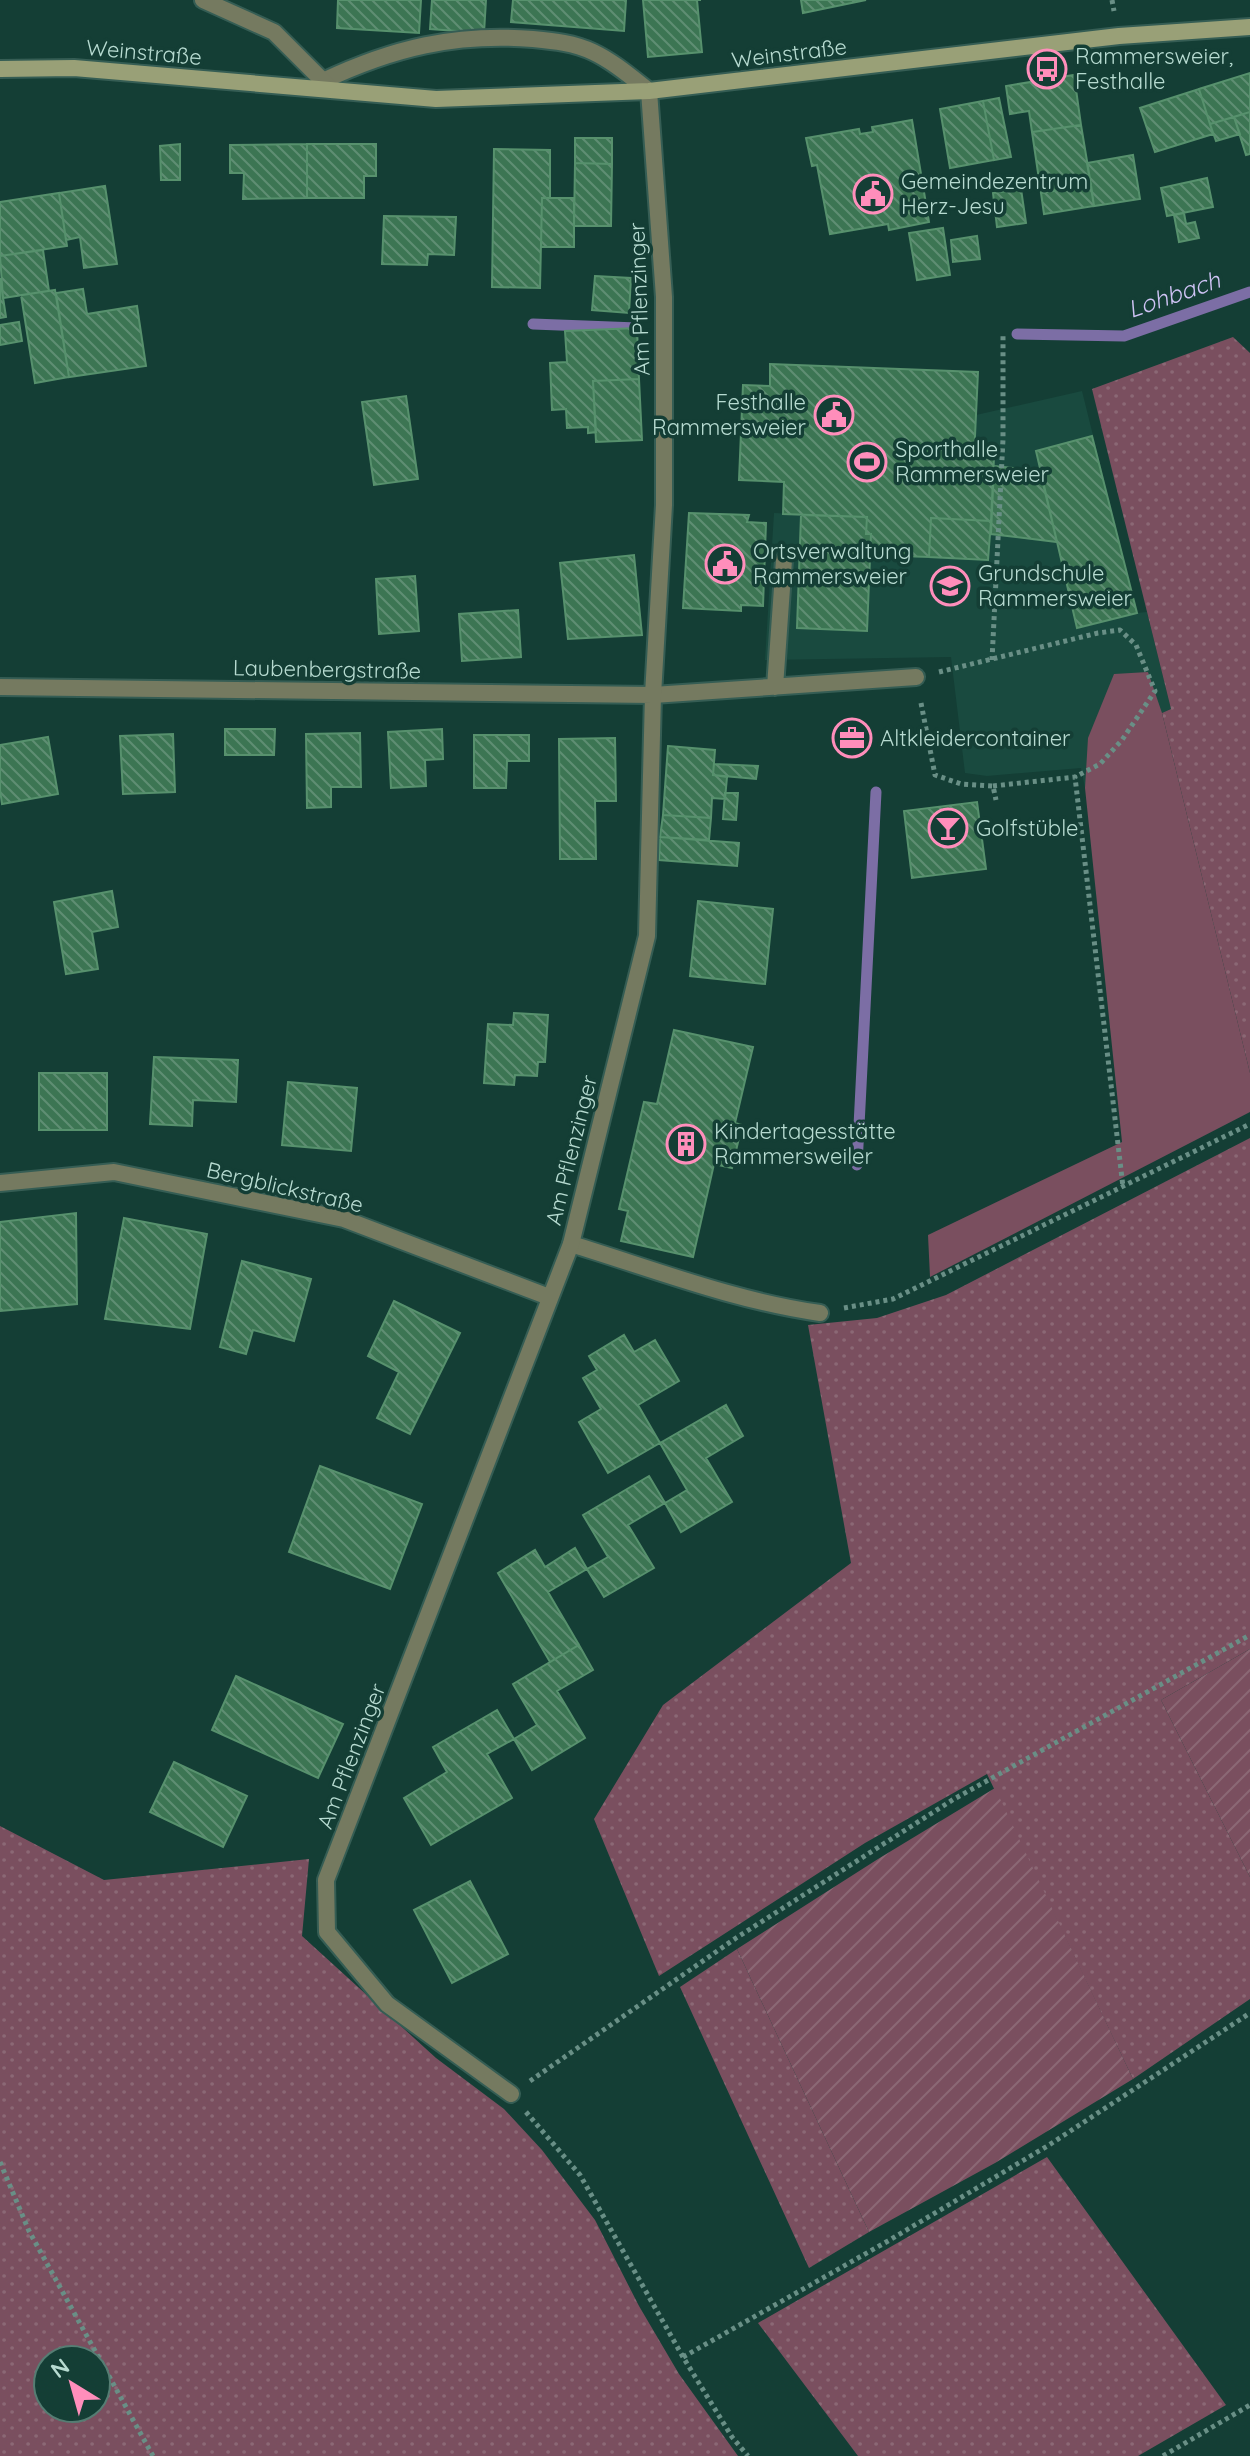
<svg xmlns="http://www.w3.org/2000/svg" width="1250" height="2456" font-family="Quicksand,sans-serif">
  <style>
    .built { fill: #194a3f }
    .grass { fill: url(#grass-dots); fill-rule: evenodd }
    .park { fill: #7a4f5f }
    .garden { fill: url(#garden-furrows) }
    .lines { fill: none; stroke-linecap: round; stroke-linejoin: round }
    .stream { stroke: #7c6ea5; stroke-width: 11 }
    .building { fill: url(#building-back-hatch); stroke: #57916d; stroke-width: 2 }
    .lane-casing { stroke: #355d54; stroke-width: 20 }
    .street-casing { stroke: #355d54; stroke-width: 20 }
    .secondary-casing { stroke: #355d54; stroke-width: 20 }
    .path { stroke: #698f86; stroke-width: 5; stroke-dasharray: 4 4; stroke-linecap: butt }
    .lane { stroke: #757a60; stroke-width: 16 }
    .street { stroke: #757a60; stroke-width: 16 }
    .secondary { stroke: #99a077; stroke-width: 16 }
    .labels { text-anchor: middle; stroke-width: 7; stroke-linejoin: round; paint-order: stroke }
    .street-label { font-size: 22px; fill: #b7dbd1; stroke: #143e35 }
    .poi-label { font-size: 22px; fill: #b7dbd1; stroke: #143e35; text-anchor: start }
    .water-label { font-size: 24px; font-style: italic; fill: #cec3f4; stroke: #143e35 }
  </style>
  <defs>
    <pattern id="grass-dots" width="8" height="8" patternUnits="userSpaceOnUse" patternTransform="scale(2)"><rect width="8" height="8" fill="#7a4f5f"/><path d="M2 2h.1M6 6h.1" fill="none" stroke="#8b6875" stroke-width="1.8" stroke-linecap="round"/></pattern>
    <pattern id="garden-furrows" width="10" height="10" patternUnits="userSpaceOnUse" patternTransform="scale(2)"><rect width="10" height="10" fill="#7a4f5f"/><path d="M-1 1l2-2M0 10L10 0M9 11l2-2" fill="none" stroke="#8b6875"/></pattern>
    <pattern id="building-back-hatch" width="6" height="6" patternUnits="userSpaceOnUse" patternTransform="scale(2)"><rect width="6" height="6" fill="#3c7553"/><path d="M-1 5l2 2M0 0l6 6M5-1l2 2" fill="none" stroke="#5f8e73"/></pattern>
  </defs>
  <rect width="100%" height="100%" fill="#143e35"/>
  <path class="built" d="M1082,391L1137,613L1147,612L1171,709L1162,713L1114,765L1085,788L1081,768L987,776L965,773L951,657L765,660L774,513L867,517L870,555L988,560L994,458L974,457L976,415Z"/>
  <path class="grass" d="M1233,337L1250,353V1073L1162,713L1171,709L1092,389Z
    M1250,1138V1649L1161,1700L1250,1877V1999L1133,2079L987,1774L865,1843L659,1976L594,1819L663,1705L851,1563L808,1325L877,1318L946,1295Z
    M0,1826L104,1880L309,1859L302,1936L436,2058L504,2109L542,2150L595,2220L639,2306L679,2374L738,2456H0ZM48,2360H96V2408H48Z
    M737,1949L869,2232L809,2268L680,1987Z
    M1047,2157L1226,2405L1138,2456H858L758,2323Z"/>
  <path class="park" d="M1148,672L1162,713L1250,1073V1112L930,1277L928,1235L1122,1142L1085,788L1088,738L1114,674Z"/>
  <path class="garden" d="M1250,1649V1877L1161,1700Z
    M995,1788L1133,2079L995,2163L869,2232L737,1949L878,1859Z"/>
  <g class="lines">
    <path class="stream" d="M533,324L637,328
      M1017,334L1124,336L1250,292
      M857,1165L876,792"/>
  </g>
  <path class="building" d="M338,0H421L419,33L337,28Z
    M432,0H486L484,33L430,29Z
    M513,0H626L624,31L511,22Z
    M643,0H701H697L702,52L648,57Z
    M801,0H866L803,13Z
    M1250,73V112L1210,124L1199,89Z
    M1074,75L1081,125L1032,132L1029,111L1010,114L1006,86Z
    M1199,89L1213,134L1155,152L1140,108Z
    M999,98L1011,157L994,160L983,101Z
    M983,101L994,160L950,168L940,109Z
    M1250,112V154L1246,155L1234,117Z
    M1234,117L1240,134L1216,141L1210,124Z
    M912,120L929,222L889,230L888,224L830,234L817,165L812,166L806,138L859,129L860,134L873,132L872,127Z
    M1081,125L1091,185L1041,193L1032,132Z
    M575,138H612V164L575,163Z
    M180,144V180H161L160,146Z
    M307,144H376V176H364V198H307Z
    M307,144V198L243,199L244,173H230V145Z
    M494,149L550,150V198H542L540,288L492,287Z
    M1133,155L1140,199L1094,206L1087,163Z
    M575,163L612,164L611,226H574Z
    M1207,178L1213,207L1167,216L1161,188Z
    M1091,185L1094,206L1044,214L1041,193Z
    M105,186L117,264L84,268L80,237L66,240L59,193Z
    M1021,189L1026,223L997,227L993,193Z
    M59,193L67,246L0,256V202Z
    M542,198H574V247H541Z
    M1184,213L1186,224L1195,222L1199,238L1179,242L1174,215Z
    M384,216L456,217L454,255L428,254L427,265L382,264Z
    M943,228L950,275L917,280L909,233Z
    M977,236L980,259L953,262L951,240Z
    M43,250L49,291L3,298L0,256Z
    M595,276L631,278L629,313L592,310Z
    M0,278L6,317L0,318Z
    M83,289L87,314L137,306L146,366L69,377L56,293Z
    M55,290L69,377L35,383L21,295Z
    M19,322L22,341L0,345V325Z
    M637,328L639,379L593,381L596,432L588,433V427L567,428L566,409L552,410L550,363L567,362L565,331Z
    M770,364L978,372L974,457H994L991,521L931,518L929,557L870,555L871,534H866L867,517L783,514L784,482L739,480L743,385L770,386Z
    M639,379L642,440L596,442L593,381Z
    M406,396L418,479L374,485L362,402Z
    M1092,436L1137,613L1077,628L1036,451Z
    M994,466L1040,471L1057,542L991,534Z
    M689,513L749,515L747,522L766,523L763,606L741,605V611L683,608Z
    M801,515L867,517L866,534H871L867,631L797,628Z
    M931,518L991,521L988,560L929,557Z
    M634,555L642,635L568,639L560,563Z
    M415,576L419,631L379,634L376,579Z
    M518,610L521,657L462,661L459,614Z
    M225,729H275L274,755H225Z
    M442,729L443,759L425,760L426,786L391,788L388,732Z
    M360,733L361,787H331V807L307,808L306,734Z
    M173,734L175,792L123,794L120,736Z
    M474,735H529V761H507L506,788H474Z
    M848,735H857V743L846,741Z
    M48,737L58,794L2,804L0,790V745Z
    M615,738L616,801H595L596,859H560L559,739Z
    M668,746L715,750L713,775L727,777L725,799L712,798L711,818L663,815Z
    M714,764L758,766L756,779L713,775Z
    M725,793H738L736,820L723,819Z
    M977,802L986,869L912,878L904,811Z
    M663,815L711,818L709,840L660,837Z
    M660,837L739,843L737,866L659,860Z
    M112,891L118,927L92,932L98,969L66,974L54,902Z
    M698,901L773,909L765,984L690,976Z
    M514,1013L548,1015L545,1062H538L537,1076L515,1075L514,1085L484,1083L488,1024L513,1025Z
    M674,1030L753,1047L735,1123L742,1125L732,1168L714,1164L693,1257L621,1241L628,1211L619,1209L644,1102L657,1104Z
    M154,1057L238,1060L236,1102L193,1100L192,1126L150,1124Z
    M39,1073H107V1130H39Z
    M288,1082L357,1088L351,1151L282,1145Z
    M76,1213L77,1304L0,1311V1222Z
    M124,1218L207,1234L190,1329L105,1319Z
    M242,1261L311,1279L294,1341L253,1330L246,1354L220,1347Z
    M394,1301L460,1333L410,1434L377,1418L399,1372L368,1356Z
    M624,1335L634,1352L655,1340L679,1381L638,1405L660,1443L608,1473L579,1422L601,1409L583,1378L597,1370L589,1356Z
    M726,1405L743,1436L706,1458L732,1502L681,1532L665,1503L687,1490L660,1443Z
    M320,1466L422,1504L390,1589L289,1552Z
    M649,1476L665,1503L628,1525L654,1568L604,1597L587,1569L608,1557L583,1515Z
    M575,1548L587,1569L548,1592L579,1645L550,1662L498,1573L535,1550L545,1567Z
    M579,1645L593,1670L557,1691L585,1738L532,1770L514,1739L537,1725L513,1684Z
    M236,1676L343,1724L318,1778L212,1730Z
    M497,1710L514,1739L487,1754L512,1798L431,1845L404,1798L447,1772L433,1747Z
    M174,1762L247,1796L223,1847L150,1812Z
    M470,1881L508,1954L452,1983L414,1910Z"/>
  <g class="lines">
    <g class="lane-casing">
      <path id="lane" d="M323,81C393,48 455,33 533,39C554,41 574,43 593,52C614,62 631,77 649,91
        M775,687L784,560
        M653,695L916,677
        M571,1244C653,1269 735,1301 820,1313"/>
    </g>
    <g class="street-casing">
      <path id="street" d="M203,0L274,32L332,90
        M0,687L653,695
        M0,1183L114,1172L344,1219L549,1297
        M511,2094L387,2004L327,1932L326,1880L571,1244L647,936L653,695L664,505V297L649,91"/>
    </g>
    <g class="secondary-casing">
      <path id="secondary" d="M0,69L74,68L436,99L649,91L1119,36L1250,27"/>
    </g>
    <path class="path" d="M1112,0L1114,11
      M992,660L1003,439V334
      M939,672L1098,633L1120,630L1136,645L1155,691L1122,740L1100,764L1075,777
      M921,703L935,775L961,784L993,786L996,800
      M993,786L1075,777L1123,1187
      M844,1308L893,1299L1250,1124
      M530,2081L736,1938L954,1799L1250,1635
      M526,2112L580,2175L683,2357L732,2437L748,2456
      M0,2162L29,2231L153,2456
      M683,2357L888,2241L1049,2145L1250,2013
      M1163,2456L1250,2405"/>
    <use href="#lane" class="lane"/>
    <use href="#street" class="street"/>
    <use href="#secondary" class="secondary"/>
  </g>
  <defs>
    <g id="bus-ring" transform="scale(2)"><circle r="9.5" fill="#143e35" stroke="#ff8ebb" stroke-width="1.5"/><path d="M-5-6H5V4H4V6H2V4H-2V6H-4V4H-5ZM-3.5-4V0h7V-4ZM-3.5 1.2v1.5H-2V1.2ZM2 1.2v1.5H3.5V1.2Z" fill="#ff8ebb"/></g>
    <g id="civic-ring" transform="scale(2)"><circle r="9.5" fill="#143e35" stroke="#ff8ebb" stroke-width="1.5"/><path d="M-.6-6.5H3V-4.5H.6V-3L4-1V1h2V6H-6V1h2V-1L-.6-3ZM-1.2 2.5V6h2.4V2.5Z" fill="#ff8ebb"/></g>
    <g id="stadium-ring" transform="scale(2)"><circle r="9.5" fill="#143e35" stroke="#ff8ebb" stroke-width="1.5"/><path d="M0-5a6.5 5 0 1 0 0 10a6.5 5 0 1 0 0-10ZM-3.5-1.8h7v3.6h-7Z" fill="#ff8ebb"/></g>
    <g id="school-ring" transform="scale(2)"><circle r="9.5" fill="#143e35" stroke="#ff8ebb" stroke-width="1.5"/><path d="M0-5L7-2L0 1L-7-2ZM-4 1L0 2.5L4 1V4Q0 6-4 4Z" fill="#ff8ebb"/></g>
    <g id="office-ring" transform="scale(2)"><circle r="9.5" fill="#143e35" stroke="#ff8ebb" stroke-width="1.5"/><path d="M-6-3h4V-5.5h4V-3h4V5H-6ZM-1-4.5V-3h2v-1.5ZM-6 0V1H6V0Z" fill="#ff8ebb"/></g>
    <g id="bar-ring" transform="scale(2)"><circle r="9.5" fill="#143e35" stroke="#ff8ebb" stroke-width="1.5"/><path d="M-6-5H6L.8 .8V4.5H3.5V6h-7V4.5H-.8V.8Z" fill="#ff8ebb"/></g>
    <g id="building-ring" transform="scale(2)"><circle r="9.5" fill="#143e35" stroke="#ff8ebb" stroke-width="1.5"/><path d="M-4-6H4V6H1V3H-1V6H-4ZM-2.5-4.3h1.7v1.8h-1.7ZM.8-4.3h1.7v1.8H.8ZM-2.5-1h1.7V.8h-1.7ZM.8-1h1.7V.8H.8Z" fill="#ff8ebb"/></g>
  </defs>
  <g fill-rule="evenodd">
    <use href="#bus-ring" x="1047" y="69"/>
    <use href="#civic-ring" x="873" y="194"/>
    <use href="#civic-ring" x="834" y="415"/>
    <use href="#stadium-ring" x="867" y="462"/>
    <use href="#civic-ring" x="725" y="564"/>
    <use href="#school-ring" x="950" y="586"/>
    <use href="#office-ring" x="852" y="738"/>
    <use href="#bar-ring" x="948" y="828"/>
    <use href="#building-ring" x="686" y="1144"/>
  </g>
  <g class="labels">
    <g class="street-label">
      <text transform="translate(144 52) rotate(5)" y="8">Weinstraße</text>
      <text transform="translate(789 53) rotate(-7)" y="8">Weinstraße</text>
      <text transform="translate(639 299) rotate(-92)" y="8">Am Pflenzinger</text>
      <text transform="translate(327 669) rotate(1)" y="8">Laubenbergstraße</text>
      <text transform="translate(571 1150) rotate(-76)" y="8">Am Pflenzinger</text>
      <text transform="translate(285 1187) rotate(13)" y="8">Bergblickstraße</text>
      <text transform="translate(351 1756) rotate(-69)" y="8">Am Pflenzinger</text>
    </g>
    <g class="poi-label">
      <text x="1075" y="64">Rammersweier,<tspan x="1075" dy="25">Festhalle</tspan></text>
      <text x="901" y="189">Gemeindezentrum<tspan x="901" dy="25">Herz-Jesu</tspan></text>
      <text x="806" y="410" text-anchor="end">Festhalle<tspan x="806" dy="25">Rammersweier</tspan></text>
      <text x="895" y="457">Sporthalle<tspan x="895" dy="25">Rammersweier</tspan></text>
      <text x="753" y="559">Ortsverwaltung<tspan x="753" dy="25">Rammersweier</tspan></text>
      <text x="978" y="581">Grundschule<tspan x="978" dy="25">Rammersweier</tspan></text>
      <text x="880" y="746">Altkleidercontainer</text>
      <text x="976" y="836">Golfstüble</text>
      <text x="714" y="1139">Kindertagesstätte<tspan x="714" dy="25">Rammersweiler</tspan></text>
    </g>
    <g class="water-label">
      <text transform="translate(1174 295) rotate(-19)" y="8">Lohbach</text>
    </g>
  </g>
  <g transform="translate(72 2384) rotate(323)"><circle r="38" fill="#143e35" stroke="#557d73" stroke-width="2"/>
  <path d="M0-6L14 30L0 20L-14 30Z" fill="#ff8ebb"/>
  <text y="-12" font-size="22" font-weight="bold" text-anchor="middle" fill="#b7dbd1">N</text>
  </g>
</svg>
